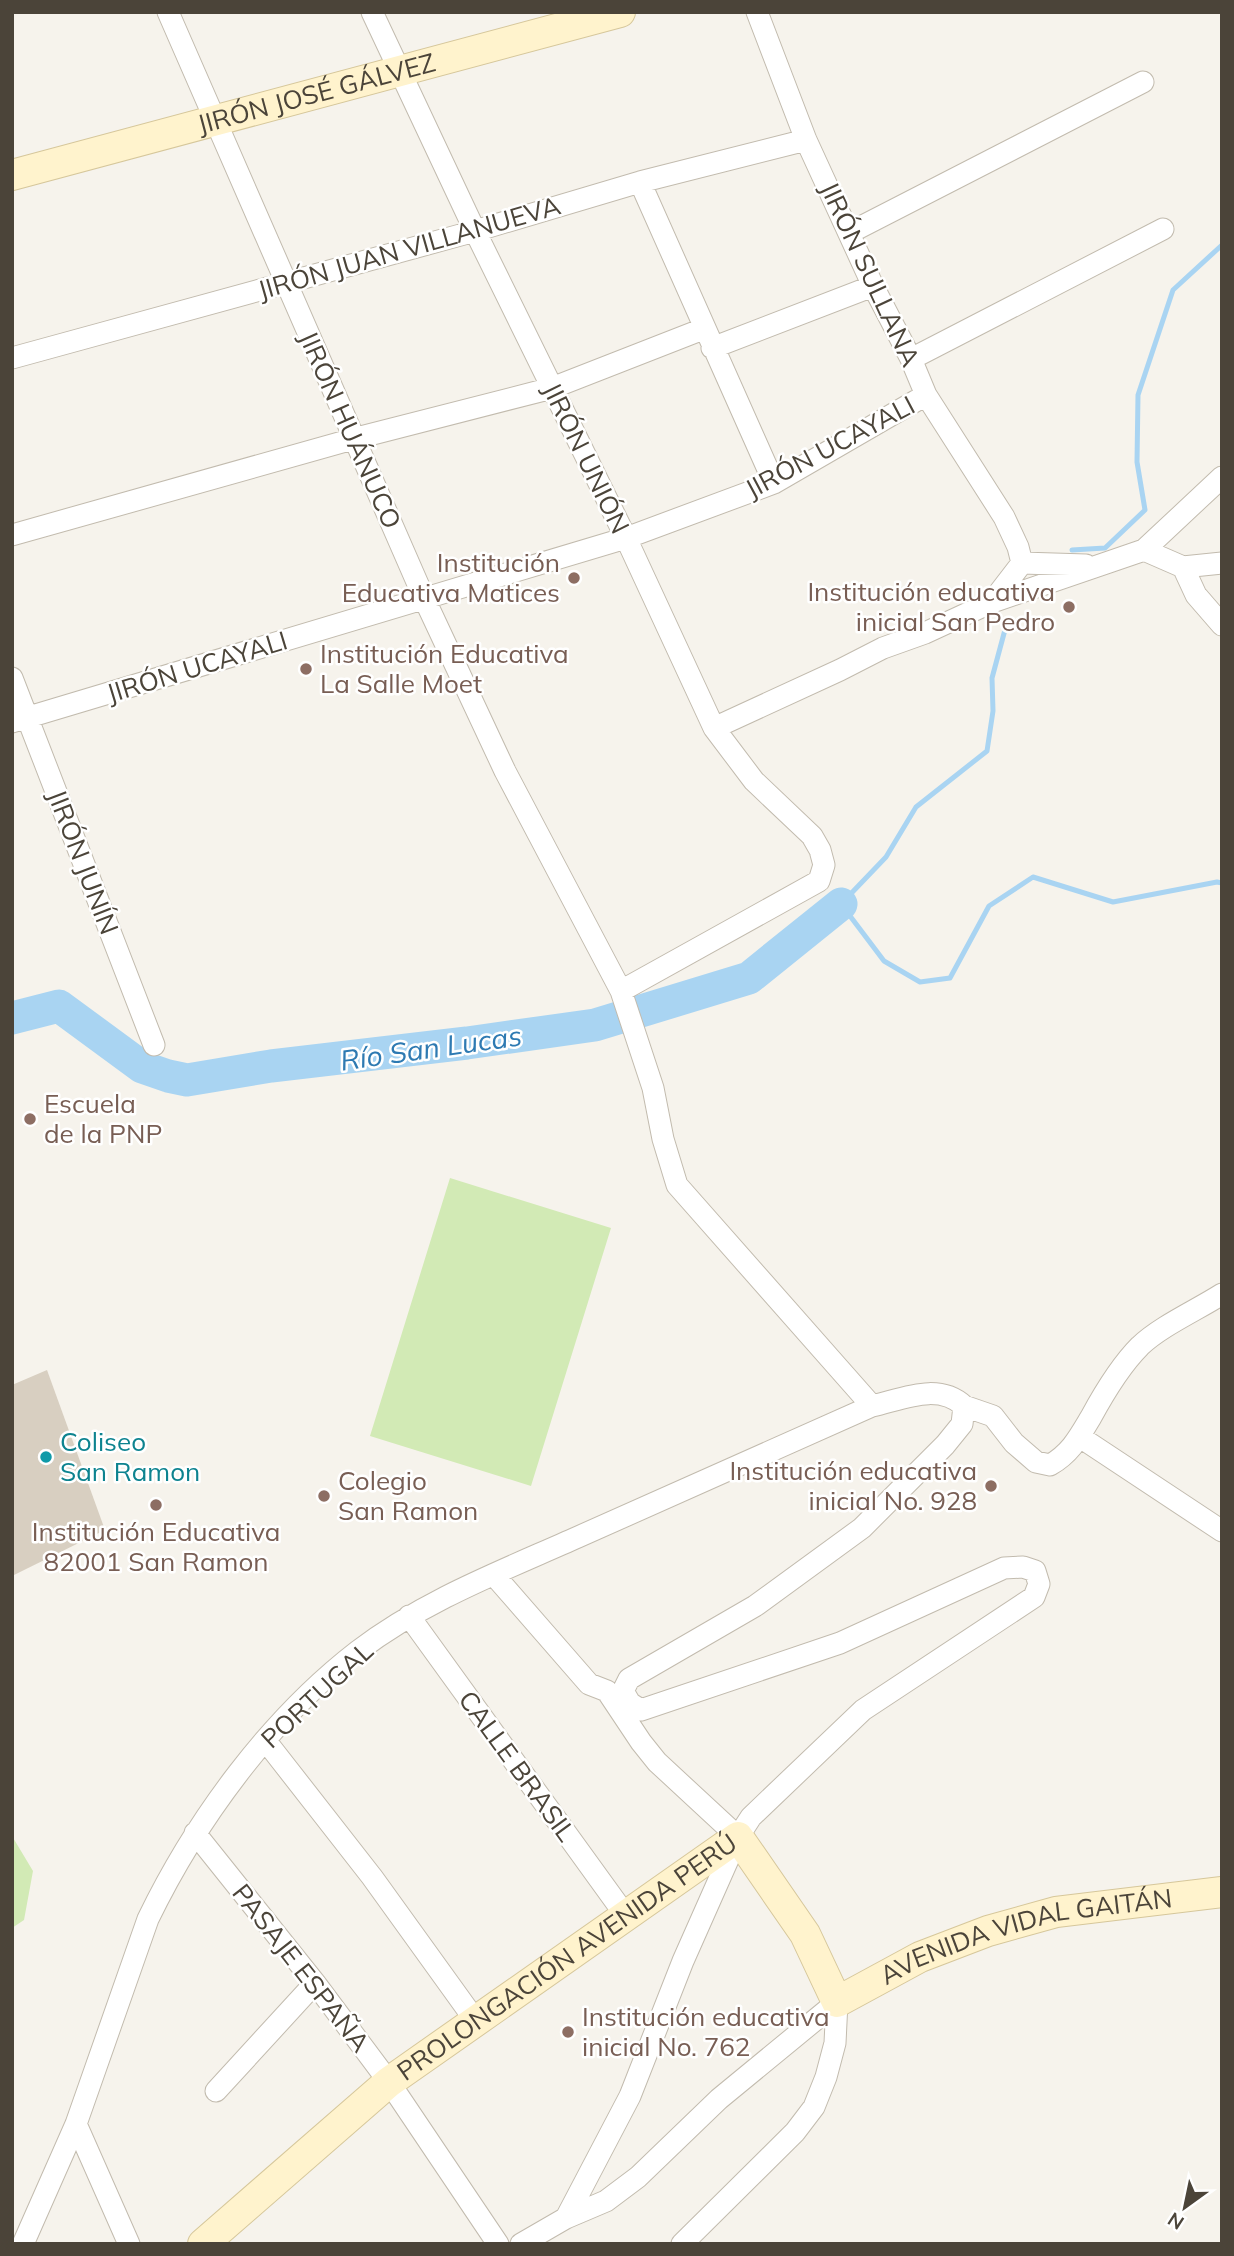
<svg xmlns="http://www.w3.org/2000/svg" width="1234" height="2256" font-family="Mulish,sans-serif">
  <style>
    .green { fill: #d2eab5 }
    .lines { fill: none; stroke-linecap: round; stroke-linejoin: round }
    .stream { stroke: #a9d4f2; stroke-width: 5 }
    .river { stroke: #a9d4f2; stroke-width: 33 }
    .building { fill: #d8cfc1 }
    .street-casing { stroke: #c2bbae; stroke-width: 23 }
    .secondary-casing { stroke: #d6c79b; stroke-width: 32 }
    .street { stroke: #fff; stroke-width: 21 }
    .secondary { stroke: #fff3cd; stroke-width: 30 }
    .education-dot { fill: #8d6e63; stroke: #fff; stroke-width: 2.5 }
    .culture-dot { fill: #0f9aa8; stroke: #fff; stroke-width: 2.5 }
    .labels { text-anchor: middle; stroke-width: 5; stroke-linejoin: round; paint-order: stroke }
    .street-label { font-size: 26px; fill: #4b4439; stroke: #fff }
    .education-label { font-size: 26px; fill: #785e54; stroke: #fff; text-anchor: start }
    .culture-label { font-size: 26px; fill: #0d838f; stroke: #fff; text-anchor: start }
    .water-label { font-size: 28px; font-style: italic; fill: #2e7ab2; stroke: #fff }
  </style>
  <rect width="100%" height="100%" fill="#f6f3ec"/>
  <path class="green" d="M450,1178L611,1228L531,1486L370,1436Z
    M12,1836L33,1871L24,1920L12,1928Z"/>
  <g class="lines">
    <path class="stream" d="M1072,550L1105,548L1145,510L1137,462L1138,395L1173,290L1222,245
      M1006,626L992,678L993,711L987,751L916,807L886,857L841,904L884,961L920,982L950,978L989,906L1033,877L1113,902L1217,882L1222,883"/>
    <path class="river" d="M12,1018L59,1006L142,1067L168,1076L187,1080L271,1066L467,1043L595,1025L749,978L841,904"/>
  </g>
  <path class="building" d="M47,1370L105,1530L12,1576V1385Z"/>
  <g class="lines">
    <g class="street-casing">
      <path id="street" d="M168,12L424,598L505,771L621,991L653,1088L663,1139L677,1185L872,1406
        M372,12L475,231L626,538L714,728L754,781L812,836L820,850L824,865L819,881L621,991
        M757,12L806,140L873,286L911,359L926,395L1004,517L1018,547L1022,563
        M640,182L774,483
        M849,233L1143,82
        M712,348L873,286
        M12,358L475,231L640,182L806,140
        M911,359L1163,229
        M12,535L353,439L552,388L703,329
        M1144,550L1222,477
        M1183,567L1196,595L1222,625
        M992,602L1022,563L1086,565
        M12,678L154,1045
        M12,722L626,538L774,483L926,395
        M714,728L840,670L883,648L925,633L992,602L1144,550L1183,567L1222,563
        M964,1406L993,1416L1014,1443L1036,1462L1050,1465C1071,1453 1079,1437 1091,1417C1104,1393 1121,1365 1140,1346C1161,1326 1197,1310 1222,1294
        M1080,1437L1222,1531
        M494,1575L589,1684L607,1691L641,1742L657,1762L738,1837
        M409,1616L626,1916
        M265,1740L372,1877L475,2020
        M195,1833L315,1983L389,2082L498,2244
        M216,2091L315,1983
        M76,2124L129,2244
        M23,2244L76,2124L148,1919C196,1820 270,1719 358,1651C425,1600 502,1571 578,1537C676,1494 774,1450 872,1406C903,1399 938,1382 964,1406L962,1424L945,1445L862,1528L755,1606L629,1679L623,1691L630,1703L641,1710L840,1643L1004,1568L1023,1567L1035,1571L1039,1584L1034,1597L863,1710L751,1817L738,1837L683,1961L630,2096L566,2218
        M521,2244L566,2218L606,2201L638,2177L719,2099L837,2002
        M682,2244L795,2132L814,2107L826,2077L835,2043L837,2002"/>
    </g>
    <g class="secondary-casing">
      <g id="secondary">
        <path id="s1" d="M12,175L620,12"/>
        <path id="s2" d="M203,2244L389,2082L738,1837L805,1934L837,2002L920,1957L988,1931L1056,1912L1222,1892"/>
      </g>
    </g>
    <use href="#street" class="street"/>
    <use href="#secondary" class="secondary"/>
  </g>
  <g class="education-dot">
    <circle cx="574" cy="578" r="7"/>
    <circle cx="1069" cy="607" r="7"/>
    <circle cx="306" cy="669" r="7"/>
    <circle cx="30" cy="1119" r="7"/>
    <circle cx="991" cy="1486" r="7"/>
    <circle cx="324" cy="1496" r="7"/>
    <circle cx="156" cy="1505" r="7"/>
    <circle cx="568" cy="2032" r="7"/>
  </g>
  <circle class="culture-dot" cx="46" cy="1457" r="7"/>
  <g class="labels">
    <g class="street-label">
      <text dy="9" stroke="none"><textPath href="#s1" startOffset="315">JIRÓN JOSÉ GÁLVEZ</textPath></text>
      <text transform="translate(409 248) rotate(-16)" y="9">JIRÓN JUAN VILLANUEVA</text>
      <text transform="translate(870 274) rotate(65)" y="9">JIRÓN SULLANA</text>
      <text transform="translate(350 430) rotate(66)" y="9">JIRÓN HUÁNUCO</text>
      <text transform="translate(830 447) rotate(-28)" y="9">JIRÓN UCAYALI</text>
      <text transform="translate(586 458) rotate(64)" y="9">JIRÓN UNIÓN</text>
      <text transform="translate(197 667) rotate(-17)" y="9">JIRÓN UCAYALI</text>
      <text transform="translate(83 862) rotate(69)" y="9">JIRÓN JUNÍN</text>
      <text transform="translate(317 1695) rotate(-43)" y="9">PORTUGAL</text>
      <text transform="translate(517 1766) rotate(54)" y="9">CALLE BRASIL</text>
      <text dy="9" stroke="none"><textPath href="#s2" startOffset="1069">AVENIDA VIDAL GAITÁN</textPath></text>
      <text dy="9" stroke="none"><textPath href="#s2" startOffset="464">PROLONGACIÓN AVENIDA PERÚ</textPath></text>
      <text transform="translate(301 1968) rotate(52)" y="9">PASAJE ESPAÑA</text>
    </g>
    <g class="education-label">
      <text x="560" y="572" text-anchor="end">Institución<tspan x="560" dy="30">Educativa Matices</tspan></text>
      <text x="1055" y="601" text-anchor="end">Institución educativa<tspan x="1055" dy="30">inicial San Pedro</tspan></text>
      <text x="320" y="663">Institución Educativa<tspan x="320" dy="30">La Salle Moet</tspan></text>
      <text x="44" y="1113">Escuela<tspan x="44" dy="30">de la PNP</tspan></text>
      <text x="977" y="1480" text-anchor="end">Institución educativa<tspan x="977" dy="30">inicial No. 928</tspan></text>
      <text x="338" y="1490">Colegio<tspan x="338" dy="30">San Ramon</tspan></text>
      <text x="156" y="1541" text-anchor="middle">Institución Educativa<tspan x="156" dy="30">82001 San Ramon</tspan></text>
      <text x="582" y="2026">Institución educativa<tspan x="582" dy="30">inicial No. 762</tspan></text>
    </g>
    <g class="culture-label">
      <text x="60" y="1451">Coliseo<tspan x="60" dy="30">San Ramon</tspan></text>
    </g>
    <g class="water-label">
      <text transform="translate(431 1048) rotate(-8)" y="10">Río San Lucas</text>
    </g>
  </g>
  <rect width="1234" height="2256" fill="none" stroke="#4b4439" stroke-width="28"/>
  <g transform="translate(1185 2207) rotate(213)" stroke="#ffffff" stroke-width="5" paint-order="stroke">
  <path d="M0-5L12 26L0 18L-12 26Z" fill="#4b4439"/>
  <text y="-10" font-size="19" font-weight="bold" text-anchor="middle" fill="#4b4439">N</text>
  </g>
</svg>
